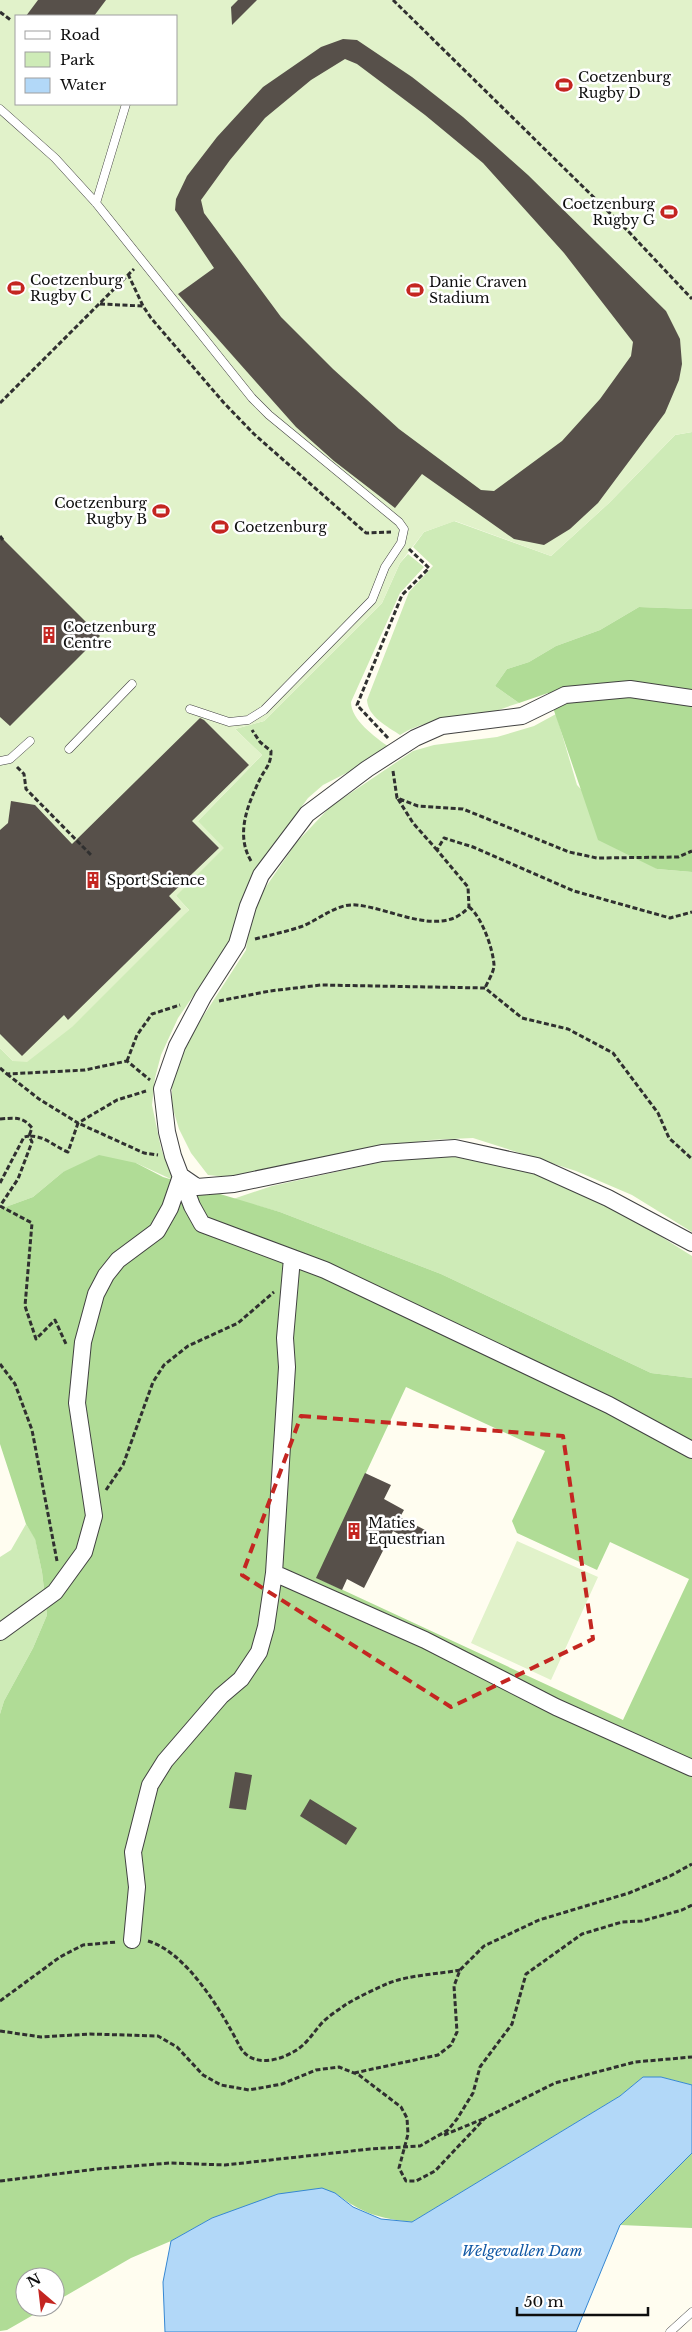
<svg xmlns="http://www.w3.org/2000/svg" width="692" height="2332" font-family="'Libre Baskerville',serif">
  <style>
    .green { fill: #ceebb7 }
    .forest { fill: #b0dc96; fill-rule: evenodd }
    .pitch { fill: #e1f2ca; fill-rule: evenodd }
    .water { fill: #b2d8f8; stroke: #3687d2 }
    .building { fill: #57504a; fill-rule: evenodd }
    .lines { fill: none; stroke-linecap: round; stroke-linejoin: round }
    .lane-casing { stroke: #414141; stroke-width: 9 }
    .street-casing { stroke: #414141; stroke-width: 18 }
    .path { stroke: #303030; stroke-width: 3; stroke-dasharray: 5 2.5; stroke-linecap: butt }
    .lane { stroke: #fff; stroke-width: 8 }
    .street { stroke: #fff; stroke-width: 16 }
    .marked { fill: none; stroke: #c42621; stroke-width: 4; stroke-dasharray: 10 6; stroke-linejoin: round }
    .labels { text-anchor: middle; stroke-width: 5; stroke-linejoin: round; paint-order: stroke }
    .poi-label { font-size: 14px; fill: #0e0e0e; stroke: #fff; text-anchor: start }
    .water-label { font-size: 15px; font-style: italic; fill: #1259a5; stroke: #fff }
  </style>
  <rect width="100%" height="100%" fill="#fffdf0"/>
  <path class="green" d="M692,432V609L639,607L600,630L556,646L529,662L507,669L495,686L519,703C506,707 494,712 481,715C453,720 425,719 400,735C387,726 368,717 367,700L409,592L433,566L413,547L424,532L454,521L551,556L609,503L675,435Z
    M408,554L424,567L400,593L351,702C351,720 375,737 389,747L366,763L323,785L308,798L294,817L233,938L178,1018L161,1055L155,1078L152,1105L161,1148L173,1180L136,1163L63,1172L33,1197L0,1209V1048L13,1061L189,910L176,896L198,821L262,755L235,729L264,721L382,603L400,563Z
    M556,714L577,785L657,869L692,872V1232L632,1195L576,1171L473,1138L429,1140L332,1156L237,1178L208,1175L191,1153L179,1129L172,1106V1084L180,1052L246,950L249,922L261,894L296,843L330,807L413,751L434,745L497,737L534,726Z
    M473,1156C509,1166 547,1176 582,1193C620,1211 656,1233 692,1256V1378L651,1373L441,1274L280,1212L233,1199L272,1186L399,1158Z
    M26,1524L35,1538L42,1572L47,1615L33,1648L4,1701L0,1714V1557L11,1550Z"/>
  <path class="forest" d="M639,607L692,609V872L657,869L598,840L548,693L519,703L495,686L507,669L529,662L556,646L600,630Z
    M99,1155L136,1163L163,1177L280,1212L441,1274L651,1373L692,1378V2085L661,2077H643L620,2096L412,2222C378,2218 363,2214 335,2193L212,2218L171,2241L131,2258L55,2302V2277H25V2307H47L7,2330L0,2331V1714L4,1701L33,1648L47,1615L42,1572L35,1539L26,1524L0,1444V1209L33,1197L63,1172ZM406,1387L545,1451L512,1521L517,1533L597,1570L610,1542L689,1579L623,1720L317,1578Z
    M692,2153V2228L620,2225Z"/>
  <path class="pitch" d="M0,0H692V432L675,435L609,503L551,556L455,521L424,532L400,563L382,603L264,721L235,729L262,755L198,821L224,848L176,896L189,910L72,1027L27,1062L13,1061L0,1048ZM16,16H176V104H16Z
    M517,1541L598,1577L551,1680L471,1643Z"/>
  <path class="water" d="M643,2077H661L692,2085V2153L620,2225L576,2332H165L163,2282L171,2241L212,2218L278,2194L322,2188L335,2193L353,2207L381,2219L412,2222L620,2096Z"/>
  <path class="building" d="M38,0H106L94,16H26Z
    M238,0H257L232,25L231,7Z
    M343,39L357,40L412,77L463,117L528,175L666,311L680,339L682,364L679,380L665,413L598,503L570,529L544,545L514,539L422,474L395,508L334,461L296,427L178,294L214,268L175,210L176,199L187,176L217,137L263,87L321,47ZM345,59L357,64L425,115L483,163L564,253L633,342L631,356L600,399L562,441L494,491L481,490L399,429L333,369L281,317L204,213L201,200L230,160L265,118L311,80Z
    M0,536L100,636L10,726L0,717Z
    M200,718L204,720L249,765L192,821L219,848L169,896L181,909L68,1020L64,1015L22,1056L0,1034V830L8,823L11,801L35,805L72,844Z
    M365,1473L391,1485L384,1499L404,1510L400,1517L427,1531L419,1545L393,1531L364,1588L347,1579L342,1590L316,1578Z
    M235,1772L252,1775L246,1810L229,1808Z
    M310,1799L357,1828L346,1845L300,1816Z"/>
  <g class="lines">
    <g class="lane-casing">
      <path id="lane" d="M0,109L55,158L96,203L252,398L269,415L399,522L404,529L401,543L385,567L372,600L264,710L248,720L229,722L190,709
        M96,203L126,104
        M69,749L132,684
        M0,761L10,759L30,741
        M670,2332L692,2312"/>
    </g>
    <g class="street-casing">
      <path id="street" d="M692,698L630,689L565,695L522,716L442,726L415,738L367,769L307,814L261,875L248,906L237,944L203,997L177,1046L162,1089L167,1132L173,1156L192,1206L202,1224L325,1270L609,1405L692,1450
        M181,1176L197,1187L234,1184L382,1153L455,1148L537,1166L608,1198L692,1243
        M274,1573L425,1640L556,1707L692,1768
        M0,1632L55,1592L84,1552L94,1516L77,1403L83,1342L96,1294L106,1275L118,1260L157,1231L170,1208L181,1176
        M132,1940L137,1887L133,1852L150,1785L165,1761L221,1696L241,1679L259,1652L266,1627L274,1573L287,1367L285,1338L292,1258"/>
    </g>
    <path class="path" d="M393,0L628,231L692,299
      M0,12L12,21
      M128,274L143,306L151,318L224,403L254,434L366,533L391,532
      M100,304L143,306
      M0,403L134,269
      M0,536L3,540
      M388,738L357,705L402,595L429,568L409,549
      M17,767L24,774L26,789L92,856
      M393,771L397,798L418,806L463,809L569,852L597,858L678,857L692,851
      M398,799L413,823L437,850
      M251,861C235,834 248,804 260,779C266,767 271,765 271,751L260,742L252,730
      M469,907C482,917 493,949 494,965C494,972 488,981 485,988
      M255,939C270,935 285,932 300,927C318,921 336,903 356,905C392,908 441,939 469,907L468,887L437,850L444,838L473,847L574,891L670,918L692,912
      M219,1001L270,991L321,985L485,988L522,1018L568,1029L613,1053L658,1113L669,1138L692,1159
      M127,1061L137,1035L152,1014L180,1005
      M0,1068L7,1074L85,1070L127,1061L150,1080
      M7,1074L39,1099L78,1123L117,1100L146,1091
      M0,1119C14,1118 23,1116 32,1128L29,1136C46,1136 53,1146 68,1152L78,1123L144,1153L158,1155
      M0,1183L24,1137L29,1136L32,1142L18,1179L0,1206
      M0,1206L32,1223L25,1306L36,1339L55,1320L66,1344
      M0,1364L15,1384L32,1430L57,1561
      M106,1490L123,1465L153,1382L164,1365L188,1346L238,1323L274,1292
      M148,1941C186,1952 221,2010 239,2045C250,2068 279,2062 298,2049C308,2042 313,2033 321,2024C327,2017 337,2011 345,2005C358,1997 375,1989 389,1983C409,1975 439,1974 460,1970
      M0,2001L60,1957L83,1945L117,1942
      M0,2031L41,2037L90,2034L158,2036L177,2047L203,2075L221,2085L249,2090L282,2084L316,2070L339,2067L359,2075L401,2107L407,2118L408,2134L399,2168L406,2181H416L435,2171L485,2118L555,2083L635,2062L692,2057
      M354,2073L438,2055L451,2045L457,2032L454,1986L460,1970L484,1946L539,1920L629,1893L670,1876L692,1864
      M444,2135L483,2119
      M0,2181L97,2169L170,2163L225,2165L370,2149L420,2146L448,2130L457,2119L473,2093L480,2067L512,2024L526,1974L582,1934L622,1922L642,1921L682,1910L692,1905"/>
    <use href="#lane" class="lane"/>
    <use href="#street" class="street"/>
  </g>
  <path class="marked" d="M301,1416L563,1436L593,1639L451,1707L242,1575Z"/>
  <defs>
    <g id="stadium-bare" transform="scale(1.35)"><path d="M0-5a6.5 5 0 1 0 0 10a6.5 5 0 1 0 0-10ZM-3.5-1.8h7v3.6h-7Z" fill="#c42621" stroke="#fff" stroke-width="2.5" paint-order="stroke"/></g>
    <g id="building-bare" transform="scale(1.35)"><path d="M-4-6H4V6H1V3H-1V6H-4ZM-2.5-4.3h1.7v1.8h-1.7ZM.8-4.3h1.7v1.8H.8ZM-2.5-1h1.7V.8h-1.7ZM.8-1h1.7V.8H.8Z" fill="#c42621" stroke="#fff" stroke-width="2.5" paint-order="stroke"/></g>
  </defs>
  <g fill-rule="evenodd">
    <use href="#stadium-bare" x="564" y="85"/>
    <use href="#stadium-bare" x="669" y="212"/>
    <use href="#stadium-bare" x="16" y="288"/>
    <use href="#stadium-bare" x="415" y="290"/>
    <use href="#stadium-bare" x="161" y="511"/>
    <use href="#stadium-bare" x="220" y="527"/>
    <use href="#building-bare" x="49" y="635"/>
    <use href="#building-bare" x="93" y="880"/>
    <use href="#building-bare" x="354" y="1531"/>
  </g>
  <g class="labels">
    <g class="poi-label">
      <text x="578" y="82">Coetzenburg<tspan x="578" dy="16">Rugby D</tspan></text>
      <text x="655" y="209" text-anchor="end">Coetzenburg<tspan x="655" dy="16">Rugby G</tspan></text>
      <text x="30" y="285">Coetzenburg<tspan x="30" dy="16">Rugby C</tspan></text>
      <text x="429" y="287">Danie Craven<tspan x="429" dy="16">Stadium</tspan></text>
      <text x="147" y="508" text-anchor="end">Coetzenburg<tspan x="147" dy="16">Rugby B</tspan></text>
      <text x="234" y="532">Coetzenburg</text>
      <text x="63" y="632">Coetzenburg<tspan x="63" dy="16">Centre</tspan></text>
      <text x="107" y="885">Sport Science</text>
      <text x="368" y="1528">Maties<tspan x="368" dy="16">Equestrian</tspan></text>
    </g>
    <g class="water-label">
      <text x="522" y="2256">Welgevallen Dam</text>
    </g>
  </g>
  <rect x="15" y="15" width="162" height="90" fill="#ffffff" stroke="#9f9f9f"/>
  <rect x="25" y="31" width="25" height="8" fill="#ffffff" stroke="#9f9f9f"/>
  <text x="60" y="40" font-size="15" fill="#0e0e0e">Road</text>
  <rect x="25" y="52" width="25" height="15" fill="#ceebb7" stroke="#9f9f9f"/>
  <text x="60" y="65" font-size="15" fill="#0e0e0e">Park</text>
  <rect x="25" y="78" width="25" height="15" fill="#b2d8f8" stroke="#9f9f9f"/>
  <text x="60" y="90" font-size="15" fill="#0e0e0e">Water</text>
  <g transform="translate(40 2292) rotate(332)"><circle r="24" fill="#ffffff" stroke="#9f9f9f"/>
  <path d="M0-4L9 19L0 12L-9 19Z" fill="#c42621"/>
  <text y="-8" font-size="14" font-weight="bold" text-anchor="middle" fill="#0e0e0e">N</text>
  </g>
  <path d="M517 2307v8h131v-8" fill="none" stroke="#0e0e0e" stroke-width="2.5"/>
  <text x="524" y="2307" font-size="15" fill="#0e0e0e" stroke="#ffffff" stroke-width="4" paint-order="stroke">50 m</text>
</svg>
